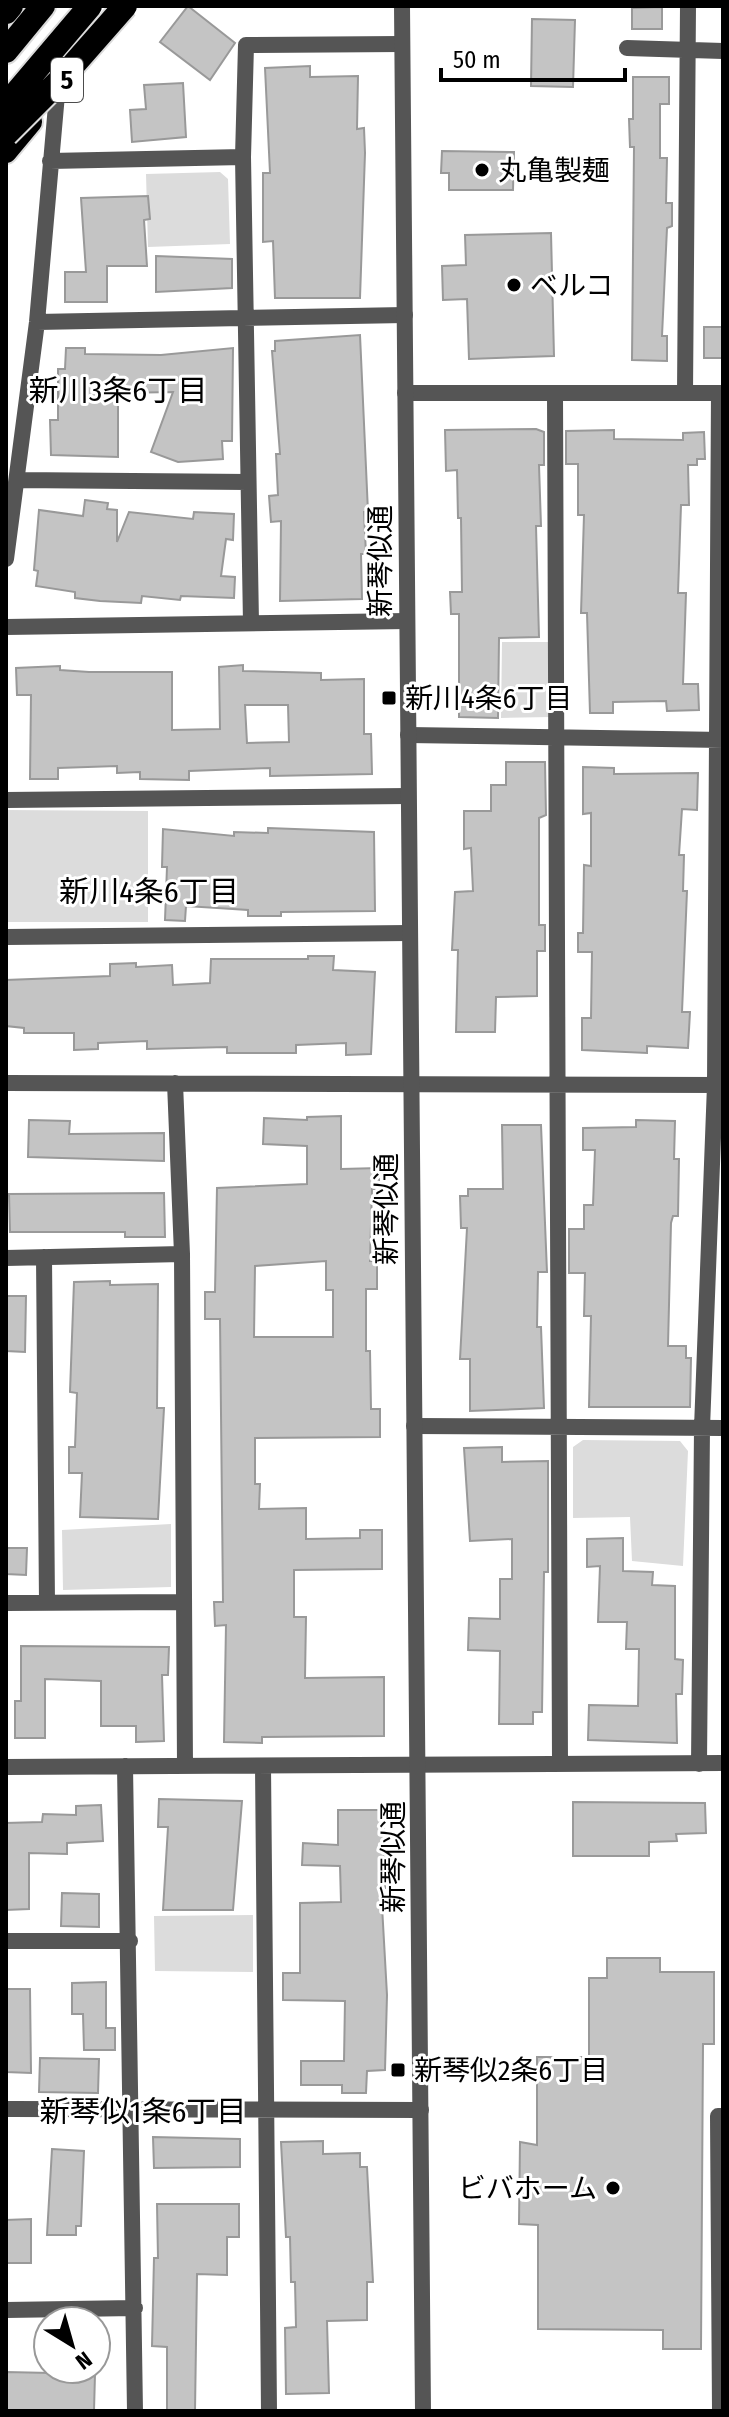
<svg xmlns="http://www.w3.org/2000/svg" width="729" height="2417" font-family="'Fira Sans Condensed','Noto Sans JP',sans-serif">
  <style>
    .green { fill: #dcdcdc }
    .building { fill: #c4c4c4; stroke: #999; stroke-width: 2; fill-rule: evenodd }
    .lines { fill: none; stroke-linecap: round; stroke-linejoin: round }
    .trunk-casing { stroke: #dbdbdb; stroke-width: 26 }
    .motorway-casing { stroke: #dbdbdb; stroke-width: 28 }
    .minor { stroke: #555; stroke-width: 16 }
    .tertiary { stroke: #555; stroke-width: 16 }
    .trunk { stroke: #000; stroke-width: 22 }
    .motorway { stroke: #000; stroke-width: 24 }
    .motorway-bridge-casing { stroke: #dbdbdb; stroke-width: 28; stroke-linecap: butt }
    .motorway-bridge { stroke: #000; stroke-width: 24 }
    .poi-dot { fill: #000; stroke: #fff; stroke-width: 3 }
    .labels { text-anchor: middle; stroke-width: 6; stroke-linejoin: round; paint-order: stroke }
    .shield { fill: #fff; stroke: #4c4c4c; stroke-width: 2 }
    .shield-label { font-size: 26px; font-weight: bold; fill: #000 }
    .poi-label { font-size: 28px; fill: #000; stroke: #fff; text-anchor: start }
    .street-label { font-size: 28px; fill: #000; stroke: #fff }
    .neighbourhood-label { font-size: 30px; fill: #000; stroke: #fff }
  </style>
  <rect width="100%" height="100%" fill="#fff"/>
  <path class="green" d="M220,172L228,179L230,244L148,247L146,174Z
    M502,642H550L551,717L501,718Z
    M6,810L148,811V922H6Z
    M583,1440L680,1441L688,1451L683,1566L632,1561L630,1517L573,1518V1447Z
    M171,1524V1587L63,1590L62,1530Z
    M253,1915V1972L155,1971L154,1916Z"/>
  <path class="building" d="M188,6L235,43L210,80L160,42Z
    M662,7V29H632V8Z
    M532,19L575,20L573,87L531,86Z
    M310,66V77L358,76L357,129L364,128L365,153L360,298H275L273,241L263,242V173H270L265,68Z
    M633,77H669V104H660V158H667L666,203H672V226L667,228L662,336H667V361L632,360L634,147H630L629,119H633Z
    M183,83L186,137L132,142L130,110L146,109L144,85Z
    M442,151L514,152L513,190H449V173H441Z
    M148,196L150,219L144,220L147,266H107V302H65V272H86L81,198Z
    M551,233L554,356L469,359L467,299L443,300L442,266L466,265L465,235Z
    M156,256L232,259V288L156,292Z
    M704,327H723V358H704Z
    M360,335L368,512H364L366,554H361L362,599L280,601L281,521L271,522L269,496L278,495L276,454H280L272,351H275V341Z
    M66,348H85V354L161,355L233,348L232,441H222L223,459L178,462L151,452L173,392L118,393V457L51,455L50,420H58V369H65Z
    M536,429L544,432V465H539L541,526H536L539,637L499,638L498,718L459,717V614H451L450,592H462L461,518H458L457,470L446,471L445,430Z
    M614,430V439L683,440V433L704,432L705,459H697V465H688L689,505H681L678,593H686L683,684H698L699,710L667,711L666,701L613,702V713H590L587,613H581L584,515H578V464H566V431Z
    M85,500L108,503L107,509L117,510V542L129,512L193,519L194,512L234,514L233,540L226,539L221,576L235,577L234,598L181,596L180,600L142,596L141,603L100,601L75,598V592L36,586L38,571L34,570L39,510L83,516Z
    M243,665V671L321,673V680L364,679V734H371L372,774L270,776V768L189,771V780L140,779V772L117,773V766L58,768V779H30L31,695H17L16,668L60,666V670L89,672H172V730L220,729L219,667ZM245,705H288L289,742L247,743Z
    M506,762H545L546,815L539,818V925H545V951H537V996L496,997L495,1032H456L458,950H452L455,892L473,891L471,848L464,849V811H491V785H506Z
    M583,767L614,768V774L698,773L697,810L682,809L679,855H684L683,891H687L682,1012H690L688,1048L647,1046V1053L582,1050V1018H591L592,952H578V933H583L584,865L591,866V813L583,814Z
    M268,828L374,832L375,911L281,912V916H248V910L186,906L185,921L165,920L167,867H162L163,829L234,836V832L268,833Z
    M308,956H334L333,970L375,972L371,1054L346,1055V1043L296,1045V1053H227V1047L147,1049V1041L98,1043V1049L74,1050V1033H24V1028L6,1026V980L110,976V964L136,963V967L172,965L173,985L210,983L211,959H308Z
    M341,1116V1169L379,1168V1189H372L370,1261H377V1289H366V1351H370L371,1409H380V1437L255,1438V1484H260L259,1509L306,1508V1539L360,1538V1530H382V1569L294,1570V1617H306L305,1678L384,1677V1736L262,1737V1743L224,1742L226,1625L215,1626L214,1602H223L220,1319H205V1292H215L217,1188L307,1184V1146L263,1144L264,1118L307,1120V1117ZM326,1261V1290H333V1337H254L255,1266Z
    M29,1120L70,1121L69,1134L164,1133V1161L28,1157Z
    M636,1120L675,1121L674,1159H679L678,1216H673L671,1223L668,1346H686V1358H691L690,1407H589L591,1316H584L585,1273H569V1229H584V1205H593L595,1150H583V1128L636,1127Z
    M502,1125H541L547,1272H538L537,1327H541L544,1408L470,1411V1359H460L467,1228H461L460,1196H468V1189H503Z
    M164,1193L165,1237H125V1232H10L9,1194Z
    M110,1281V1285L158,1284L157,1408H164L158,1519L80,1517L82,1473H69V1447H75L77,1393L70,1392L74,1282Z
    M6,1296H26L25,1352L6,1351Z
    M502,1447V1462L548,1461V1572H544L542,1712H533V1724H499L500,1651L468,1650L469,1618L500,1619V1579H512V1539L470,1541L464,1448Z
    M623,1538V1571L653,1572L652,1585L675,1586V1659L683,1660L682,1694H676L677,1743L588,1740L589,1705L638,1706L639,1649H626L627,1622H598L600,1566L587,1567V1539Z
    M6,1548H27L26,1575L6,1574Z
    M21,1646L169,1647L168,1675H162L164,1741L136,1742V1726H101V1681L45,1679V1738H15V1701H21Z
    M159,1799L242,1801L233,1910H163L168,1827H158Z
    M573,1802L705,1803L706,1833L676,1834L677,1841L649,1842V1856H573Z
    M101,1805L103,1841L67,1843V1854L29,1853V1909L6,1910V1823L42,1822L43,1814L76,1815V1806Z
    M338,1810H383L385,1888H381L387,1995L385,2070L367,2071L366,2093H342V2085H301V2061H344L345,2001L283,2000V1973H300V1903L341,1902L340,1866L302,1865L303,1843L338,1845Z
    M62,1893L99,1894V1927L61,1926Z
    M607,1958H660V1972H714V2044H703L701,2349H663V2330L538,2329V2225L519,2224L520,2142L537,2145V2057H589V1978H607Z
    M106,1982V2028H115V2050H84L83,2014H72V1983Z
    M6,1989H30L31,2073L6,2072Z
    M40,2058L99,2059L98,2093L39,2092Z
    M153,2137L240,2139V2167L154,2168Z
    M323,2141V2154L360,2153V2167H367L373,2282H367V2320L327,2321L329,2393L286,2394L285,2328L296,2327L295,2282H291L290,2237H286L281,2142Z
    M52,2149L84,2151L81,2226H76V2235H47Z
    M157,2204H239V2237H227V2275L197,2274L195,2411H167V2347L152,2346L154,2258H158Z
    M31,2219V2263H6V2220Z
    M6,2372L95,2374L94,2411H6Z"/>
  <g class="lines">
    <g class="trunk-casing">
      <path id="trunk" d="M6,152L31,122"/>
    </g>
    <g class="motorway-casing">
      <path id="motorway" d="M6,12L11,6
        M6,51L43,6"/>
    </g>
    <path class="minor" d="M627,48L723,51
      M50,161L243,157
      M37,322L405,315
      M405,393H723
      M555,393L560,1763
      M685,393L688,6
      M17,480L248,482
      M6,559L37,322L58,83
      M251,623L243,157L246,45L402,44
      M6,627L407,621
      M408,735L723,740
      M6,800L408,796
      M6,937L409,933
      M6,1083L723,1085
      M175,1083L182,1254L185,1766
      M44,1257L47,1603
      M6,1258L182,1254
      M414,1426L723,1428
      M6,1603L184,1602
      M699,1764L702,1428L715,1085L719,393
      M125,1766L135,2411
      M263,1766L269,2411
      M6,1767L723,1763
      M6,1941H130
      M6,2109L421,2110
      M6,2310L135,2308
      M720,2411L718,2116H723"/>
    <path class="tertiary" d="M402,6L423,2411"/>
    <use href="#trunk" class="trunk"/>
    <use href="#motorway" class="motorway"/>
    <g class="motorway-bridge-casing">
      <path id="motorway-bridge" d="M6,105L90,6
        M6,134L60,80L125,6"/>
    </g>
    <use href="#motorway-bridge" class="motorway-bridge"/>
  </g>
  <g class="poi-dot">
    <circle cx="482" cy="170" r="8"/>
    <circle cx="514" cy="285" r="8"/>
    <rect x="381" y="690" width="16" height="16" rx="4"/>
    <rect x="390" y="2062" width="16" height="16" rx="4"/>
    <circle cx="613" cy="2188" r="8"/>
  </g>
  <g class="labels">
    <rect class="shield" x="51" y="58" width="32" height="44" rx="6"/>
    <g class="shield-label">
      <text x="67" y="89">5</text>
    </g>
    <g class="poi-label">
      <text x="498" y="180">丸亀製麺</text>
      <text x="530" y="295">ベルコ</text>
      <text x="405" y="708">新川4条6丁目</text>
      <text x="414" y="2080">新琴似2条6丁目</text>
      <text x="597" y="2198" text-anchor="end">ビバホーム</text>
    </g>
    <g class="street-label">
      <text transform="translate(380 561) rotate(-90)" y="10">新琴似通</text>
      <text transform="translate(386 1209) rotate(-90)" y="10">新琴似通</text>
      <text transform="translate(393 1857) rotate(-90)" y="10">新琴似通</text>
    </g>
    <g class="neighbourhood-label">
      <text x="118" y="401">新川3条6丁目</text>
      <text x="149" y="902">新川4条6丁目</text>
      <text x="143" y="2122">新琴似1条6丁目</text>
    </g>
  </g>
  <rect width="729" height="2417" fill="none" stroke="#000000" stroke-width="16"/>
  <g transform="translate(72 2345) rotate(143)"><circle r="38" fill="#ffffff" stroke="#999999" stroke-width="2"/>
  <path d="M0-6L14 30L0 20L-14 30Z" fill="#000000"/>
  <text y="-12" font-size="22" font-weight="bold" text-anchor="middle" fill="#000000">N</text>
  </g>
  <path d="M441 68v12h184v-12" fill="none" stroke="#000000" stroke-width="4"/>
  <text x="453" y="68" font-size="24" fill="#000000" stroke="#ffffff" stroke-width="6" paint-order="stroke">50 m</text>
</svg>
